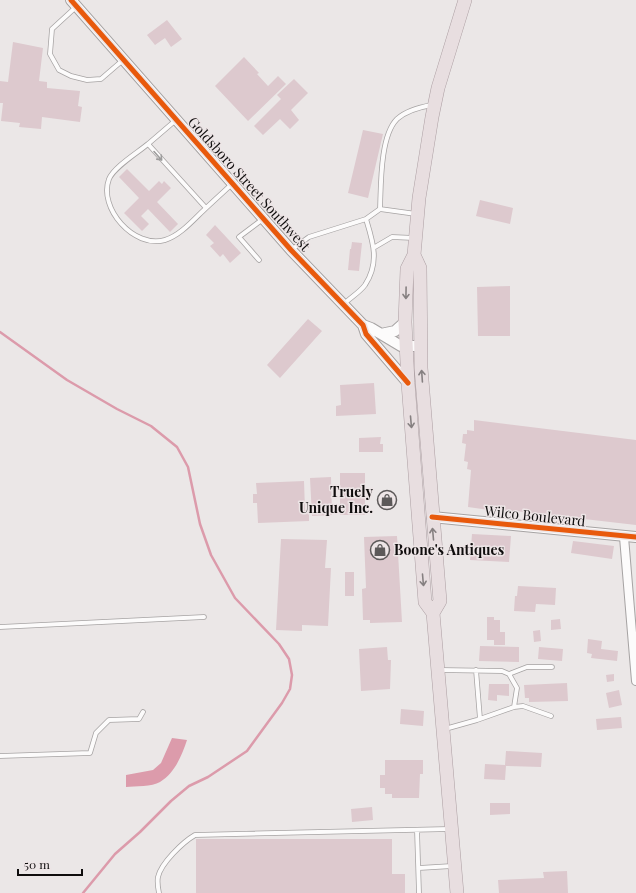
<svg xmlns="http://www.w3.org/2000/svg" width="636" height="893" font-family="'Playfair Display',serif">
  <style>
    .water { fill: #dc9bab }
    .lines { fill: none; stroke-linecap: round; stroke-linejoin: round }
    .stream { stroke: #dc9bab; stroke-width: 2.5 }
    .building { fill: #ddc9ce }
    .service-casing { stroke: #a6a3a3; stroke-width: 5.5 }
    .minor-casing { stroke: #a6a3a3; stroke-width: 10 }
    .tertiary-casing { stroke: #a6a3a3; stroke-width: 12 }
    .trunk-casing { stroke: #ac9ea2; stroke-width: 14 }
    .service { stroke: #fcfbfb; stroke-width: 4 }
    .minor { stroke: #fcfbfb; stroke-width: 8 }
    .tertiary { stroke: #fcfbfb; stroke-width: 10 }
    .trunk { stroke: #e8dee0; stroke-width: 13 }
    .cycleway-casing { stroke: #ede5e6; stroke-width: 8 }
    .cycleway { stroke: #e8590c; stroke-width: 5 }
    .oneway { stroke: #9d9c9c }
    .oneway2 { stroke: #868081 }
    .labels { text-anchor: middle; stroke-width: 3; stroke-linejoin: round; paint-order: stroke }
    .street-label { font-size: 14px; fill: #0f0d0d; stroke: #ede5e6 }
    .poi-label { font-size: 14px; font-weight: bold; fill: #0f0d0d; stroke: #ede5e6; text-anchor: end }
  </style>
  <rect width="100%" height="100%" fill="#ebe7e7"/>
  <path class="water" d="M172,738L187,740C182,755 175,773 160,782C152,787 135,786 126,787V775L153,770L161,763Z"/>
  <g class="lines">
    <path class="stream" d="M0,332L67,380L117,409L151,426L177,447L188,467L200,524L211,555L235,598L279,644L289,659L292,675L290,689L282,703L247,751L208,777L189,786L171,801L140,832L115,854L83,893"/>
  </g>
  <path class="building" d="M167,20L182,39L171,47L165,38L155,45L147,35Z
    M13,42L43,48L39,81L47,82V88L80,91L78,106L82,107L80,122L42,117L41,129L19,127L20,123L1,121L3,103H0V81L8,82Z
    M244,57L259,73L257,74L268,86L278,76L286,84L248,121L215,86Z
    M294,79L308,93L291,110L299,120L290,129L280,119L263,135L254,126L281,99L277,95Z
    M363,130L383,134L368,198L348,193Z
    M127,169L149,191L159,181L162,184L164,181L171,188L157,202L178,224L170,232L148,209L141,216L149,224L142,231L124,213L139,198L119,177Z
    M480,200L513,208L510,224L476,216Z
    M215,225L241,253L230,263L223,254L220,257L210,246L214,243L206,235Z
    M352,242L362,243L359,271L348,270L350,249H351Z
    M510,286V336H478L477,287Z
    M308,319L322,331L280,378L267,365Z
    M374,383L376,414L336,416V406L341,405L340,385Z
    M474,420L636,440V525L515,511L497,513L496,511L468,507L471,470L467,469L468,462L464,461L466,444L462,443L463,434H467V430L474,431Z
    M381,437L380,444H383V452H359V438Z
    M340,473H365V515H340Z
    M331,477L332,515L312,516L310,478Z
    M304,481L305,510H309V521L258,523L257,503H253V494H257L256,483Z
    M380,494H392V508H381Z
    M472,534L511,536L509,562L470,560Z
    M397,536L402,622L370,623V620H363L362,589L366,588L364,537Z
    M281,539L327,540L325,568H331L328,626L302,625V631L276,630Z
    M573,541L614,546L612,559L571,553Z
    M345,572H354V596H345Z
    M518,586L556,588L555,605L536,604L535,612L514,611L515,596H517Z
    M487,617H494V620H500V632H505V645H494V640H487Z
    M560,619L561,629L551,630V620Z
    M540,630L541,641L534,642L533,631Z
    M588,639L602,641L601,649L618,651L617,661L591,658L592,654L587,653Z
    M480,646L519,647V662L479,661Z
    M387,647L388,660H391L390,689L361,691L359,649Z
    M539,647L563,649L562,661L538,659Z
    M614,674V681L607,682L606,675Z
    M567,683L568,701L529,702V698H525L524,685Z
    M489,684H509V696L497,695V701L488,700Z
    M619,690L622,705L609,708L606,693Z
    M401,709L424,711L423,726L400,724Z
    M621,717L622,728L597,730L596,719Z
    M506,751L542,753L541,767L506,766L505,780L484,779L485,764L505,765Z
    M385,760H423V774H420L419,798H392V794H385V788H380V775H385Z
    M490,803H510V814L490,815Z
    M372,807L373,820L352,822L351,809Z
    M196,839H392V874H405V893H196Z
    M567,871L568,893H499L498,880L544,878L543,872Z"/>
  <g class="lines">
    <g class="service-casing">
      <path id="service" d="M76,7L52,29L50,54L59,70L71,76L87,80L101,79L123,60
        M176,120L148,144L206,208L232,184
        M148,144C137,153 114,167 109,179C98,208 134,249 165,240C181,235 194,219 206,208
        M380,209C381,185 380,136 397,119C407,110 420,107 432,105
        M366,219L380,209L416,214
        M375,247L392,237L414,238
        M291,250L309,237L366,219C373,242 380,262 365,285C360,292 350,298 344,304
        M259,260L239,237L263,219
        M0,627L204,617
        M440,670L502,671L509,674L517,688L514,707L477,720L445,729
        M476,670L480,719
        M509,674L527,667H552
        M514,707L523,706L551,716
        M0,756L90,753L96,733L109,720L139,719L143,712
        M417,830L419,893
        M419,868L452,866
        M159,893C158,888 157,882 158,877C161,863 183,842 195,835L449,829"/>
    </g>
    <g class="minor-casing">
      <path id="minor" d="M624,537L636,681"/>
    </g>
    <g class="tertiary-casing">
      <path id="tertiary" d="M71,0L291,250L363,325L366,334L408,383
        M363,325L371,328L401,346H420
        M381,334L395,331L405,322
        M432,517L636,537"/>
    </g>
    <g class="trunk-casing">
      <path id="trunk" d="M414,255L420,268L421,368L440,601L433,613
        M457,893L433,613L425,602L408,383L405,322L407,269L414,255L419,198L432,117L438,88L465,0"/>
    </g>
    <use href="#service" class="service"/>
    <use href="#minor" class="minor"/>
    <use href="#tertiary" class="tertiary"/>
    <use href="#trunk" class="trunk"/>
    <g class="cycleway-casing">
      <path id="cycleway" d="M71,0L291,250L363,325L366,334L408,383
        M432,517L636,537"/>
    </g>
    <use href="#cycleway" class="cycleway"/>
  </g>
  <defs><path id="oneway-shaft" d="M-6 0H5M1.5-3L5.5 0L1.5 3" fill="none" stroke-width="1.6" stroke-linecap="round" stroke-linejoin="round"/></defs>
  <use class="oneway" href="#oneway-shaft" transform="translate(158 156) rotate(48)"/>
  <g class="oneway2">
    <use href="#oneway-shaft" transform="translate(406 293) rotate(91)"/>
    <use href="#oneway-shaft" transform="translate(422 376) rotate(-94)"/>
    <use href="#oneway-shaft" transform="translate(411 422) rotate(85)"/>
    <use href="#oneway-shaft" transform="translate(433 534) rotate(-95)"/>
    <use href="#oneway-shaft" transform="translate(423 580) rotate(85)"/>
  </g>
  <defs>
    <g id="shop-ring" transform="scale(1)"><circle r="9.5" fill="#ede5e6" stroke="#5c5959" stroke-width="1.5"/><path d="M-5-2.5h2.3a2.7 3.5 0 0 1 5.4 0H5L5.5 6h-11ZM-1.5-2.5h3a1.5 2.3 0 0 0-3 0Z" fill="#5c5959"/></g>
  </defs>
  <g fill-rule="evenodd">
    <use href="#shop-ring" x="387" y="500"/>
    <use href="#shop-ring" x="380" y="550"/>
  </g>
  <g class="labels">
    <g class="street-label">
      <text transform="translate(249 184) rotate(48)" y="5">Goldsboro Street Southwest</text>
      <text transform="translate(535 516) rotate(6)" y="5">Wilco Boulevard</text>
    </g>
    <g class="poi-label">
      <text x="373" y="497">Truely<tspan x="373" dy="16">Unique Inc.</tspan></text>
      <text x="394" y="555" text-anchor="start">Boone's Antiques</text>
    </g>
  </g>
  <path d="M18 869v6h64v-6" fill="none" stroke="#0f0d0d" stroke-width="2"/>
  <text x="24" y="869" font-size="12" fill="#0f0d0d" stroke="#ede5e6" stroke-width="3" paint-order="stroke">50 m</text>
</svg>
